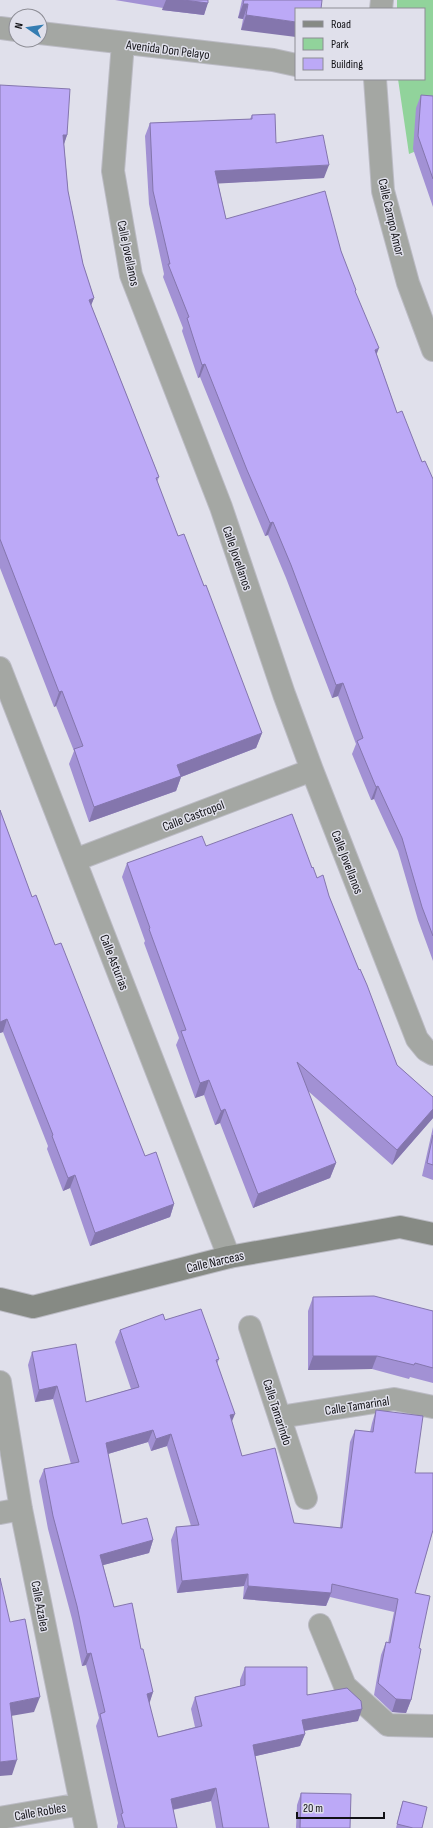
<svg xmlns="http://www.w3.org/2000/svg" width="433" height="1828" font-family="'Sofia Sans Condensed',sans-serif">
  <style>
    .green { fill: #91d39b }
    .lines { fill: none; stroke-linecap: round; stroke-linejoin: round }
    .street-casing { stroke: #bbbbc4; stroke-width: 24 }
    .secondary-casing { stroke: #bbbbc4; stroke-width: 24 }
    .street { stroke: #a4a7a3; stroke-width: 22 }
    .secondary { stroke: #868a84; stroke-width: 22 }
    .wall { fill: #a291d4 }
    .shaded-wall { fill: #8476ad }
    .building { fill: #bca9f7; stroke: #8476ad }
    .labels { text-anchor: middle; stroke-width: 3; stroke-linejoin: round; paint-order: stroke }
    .street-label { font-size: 13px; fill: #111115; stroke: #e0e0eb }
  </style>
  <rect width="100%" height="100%" fill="#e0e0eb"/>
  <path class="green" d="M397,0H433V144L409,154L398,79H424V9H397Z"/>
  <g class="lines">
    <g class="street-casing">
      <path id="street" d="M381,9L382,0
        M0,28L16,30
        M40,33L273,60L296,65
        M123,43L113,171L131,275L221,507L284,694L312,770L417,1039L426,1050L433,1054
        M375,79L383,191L408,283L433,350
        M0,668L229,1257
        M75,860L312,770
        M250,1327L306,1498
        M0,1382L21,1509L86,1828
        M280,1417L394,1399L433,1407
        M0,1513L21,1509
        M320,1625L345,1686L388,1725L433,1726
        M0,1818L81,1804"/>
    </g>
    <g class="secondary-casing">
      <path id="secondary" d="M0,1299L33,1307L229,1257L400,1227L433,1234"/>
    </g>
    <use href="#street" class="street"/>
    <use href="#secondary" class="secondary"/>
  </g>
  <path class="wall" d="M115,0H208L204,15L162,10L163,8Z
    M242,0H322L241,30L243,19L238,18Z
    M0,85L67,135L64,144L68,191L83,264L94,298L91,305L159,477L157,482L178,536L204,586L262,733L256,748L181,777L176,791L89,822L69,764L74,751L56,706L54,707L0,568Z
    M421,95L433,96V207L413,149L416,108Z
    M252,115L276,143L324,178L218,183L226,219L341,251L397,413L422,462L433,479V961L418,920L398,851L374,799L371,800L352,754L356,744L338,696L332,698L286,578L268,535L265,536L243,483L200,377L198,378L182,331L183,328L163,277L164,274L149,204L145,136L150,123L250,119Z
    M0,810L32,897L55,945L145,1156L174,1204L170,1217L90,1246L70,1188L63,1191L47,1149L48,1146L3,1032L0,1033Z
    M206,846L312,868L317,878L329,896L397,1065L433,1097V1118L392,1165L308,1091L336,1163L330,1178L253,1208L220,1123L215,1125L204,1095L195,1098L176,1045L179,1038L144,943L145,941L122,877L127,863Z
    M433,1127V1180L422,1176Z
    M313,1297L433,1311V1383L410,1377L409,1379L372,1369L308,1370V1311Z
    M165,1320L219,1359L217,1364L232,1422L242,1456L294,1523L340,1528L350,1442L355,1430L370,1432L372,1423L376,1410L415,1473L432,1534L415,1593L419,1648L411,1700L406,1713L392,1712L374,1695L381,1655L386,1642L388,1643L394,1612L330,1597L326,1606L243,1599L244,1586L177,1593L171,1540L176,1527L191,1526L167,1446L151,1451L148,1442L108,1454L122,1524L153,1540L149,1553L103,1565L114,1607L141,1649L153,1692L149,1703L158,1737L195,1727L191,1709L195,1697L240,1686V1680L245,1667L307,1695L358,1721L304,1731L305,1734L300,1746L255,1756L269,1828H216L211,1801L173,1810L177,1828H117V1826L118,1823L96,1726L99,1718L86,1665L82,1666L72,1619L48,1529L39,1481L44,1469L71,1464L53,1399L35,1402L28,1365L32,1352L86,1402L131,1389L115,1342L120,1330Z
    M301,1793L350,1828H296L297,1805Z
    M403,1801L422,1828H396L401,1807Z"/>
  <path class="shaded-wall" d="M166,0H183L208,3L204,15L162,10Z
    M243,4H248L243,19L238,18Z
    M246,15L296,22V37L241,30Z
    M63,135H67L62,150Z
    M329,165L324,178L210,184L215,171Z
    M94,298L88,313L89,300Z
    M379,348L374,361L375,350Z
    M205,364L200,377L198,378L202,365Z
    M273,522L268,535L265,536L270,523Z
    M343,683L338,696L332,698L336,685Z
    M62,691L56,706L54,707L59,692Z
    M262,733L256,748L181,777L176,791L89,822L94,807L177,765Z
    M378,786L374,799L371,800L376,787Z
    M7,1019L3,1032L0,1033V1022Z
    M209,1080L204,1095L195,1098L200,1083Z
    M225,1109L220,1123L215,1125L221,1111Z
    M433,1109V1118L392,1165L397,1150Z
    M336,1163L330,1178L253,1208L258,1194Z
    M75,1175L70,1188L63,1191L68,1178Z
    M174,1204L170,1217L90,1246L95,1233Z
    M313,1356H377L372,1369L308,1370Z
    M57,1386L53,1399L35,1402L39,1390Z
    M235,1414L230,1426V1415Z
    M153,1430L148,1442L101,1456L106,1443Z
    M171,1434L167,1446L151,1451L156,1439Z
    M153,1540L149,1553L96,1567L100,1555Z
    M248,1574L244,1586L177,1593L182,1581Z
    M248,1586L331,1593L326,1606L243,1599Z
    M91,1653L86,1665L82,1666L87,1654Z
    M153,1692L149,1705L147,1694Z
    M40,1697L34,1712L5,1717L10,1703Z
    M396,1699L411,1700L406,1713L392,1712Z
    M362,1709L358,1721L297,1732L302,1720Z
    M305,1734L300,1746L248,1758L253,1745Z
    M17,1760L12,1775L0,1776V1762Z
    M216,1788L211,1801L166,1811L171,1799Z"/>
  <path class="building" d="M183,0H208V3Z
    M244,0H322L321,9H296V22L246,15L248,4H243Z
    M0,85L70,89L67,135H63L68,191L83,264L94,298L89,300L159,477L156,478L178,536L184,534L204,586L206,585L262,733L177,765L181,776L94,807L74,749L83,746L62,691L59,692L0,539Z
    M421,95L433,96V179L418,136Z
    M275,114L276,143L323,135L329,165L215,171L226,219L325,191L341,251L356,290L355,291L379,348L375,350L397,413L402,411L422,462L425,461L433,479V936L422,907L402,838L378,786L376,787L357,741L363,738L343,683L336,685L291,565L273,522L270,523L247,470L205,364L202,365L187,318L189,317L168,264H170L153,191L150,123L252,119V115Z
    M0,810L32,897L36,895L55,945L61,943L145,1156L156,1152L174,1204L95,1233L75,1175L68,1178L52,1136L53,1135L7,1019L0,1022Z
    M292,814L312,868L313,867L317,878L323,875L329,896L359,970L360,969L367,985L397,1065L433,1097V1109L397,1150L297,1062L336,1163L258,1194L225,1109L221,1111L209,1080L200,1083L181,1031L186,1030L149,929L150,928L127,863L202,836L206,846Z
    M433,1135V1165L427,1163Z
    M374,1296L433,1311V1368L415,1363L414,1365L377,1356H313V1297Z
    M201,1309L219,1359L216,1360L235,1414L230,1415L242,1456L275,1448L294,1523L342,1528L355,1430L373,1432L376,1410L423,1416L415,1473H433V1530L415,1593L430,1596L419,1648L421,1649L411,1700L396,1699L378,1683L386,1642L390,1643L398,1599L332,1584L331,1593L248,1586V1574L182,1581L176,1527L199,1525L171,1434L156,1439L153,1430L106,1443L122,1524L147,1518L153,1540L100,1555L114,1607L132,1603L141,1649H143L153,1692L147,1694L158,1737L202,1726L195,1697L245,1685V1667H307V1695L347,1688L361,1701L362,1709L302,1720L305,1734L253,1745L269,1828H223L216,1788L171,1799L177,1828H125L121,1814L123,1813L100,1714L105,1712L91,1653L87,1654L77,1606L53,1516L44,1469L79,1462L57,1386L39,1390L32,1352L76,1344L86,1402L139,1387L120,1330L163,1314L165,1320Z
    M0,1578L10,1622L25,1619L40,1697L10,1703L17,1760L0,1762Z
    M301,1793L351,1794L350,1828H300Z
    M403,1801L427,1807L422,1828H413L397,1824Z"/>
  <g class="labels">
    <g class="street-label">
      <text transform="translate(168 49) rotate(7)" y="5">Avenida Don Pelayo</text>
      <text transform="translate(392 217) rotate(77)" y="5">Calle Campo Amor</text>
      <text transform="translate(129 253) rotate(78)" y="5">Calle Jovellanos</text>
      <text transform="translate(238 558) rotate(71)" y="5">Calle Jovellanos</text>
      <text transform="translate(193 815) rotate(-21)" y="5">Calle Castropol</text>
      <text transform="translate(348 862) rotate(69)" y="5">Calle Jovellanos</text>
      <text transform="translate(115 962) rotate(69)" y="5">Calle Asturias</text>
      <text transform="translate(215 1261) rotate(-13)" y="5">Calle Narceas</text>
      <text transform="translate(357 1405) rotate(-9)" y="5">Calle Tamarinal</text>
      <text transform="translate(278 1412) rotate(72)" y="5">Calle Tamarindo</text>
      <text transform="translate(41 1606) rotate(79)" y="5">Calle Azalea</text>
      <text transform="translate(40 1811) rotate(-10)" y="5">Calle Robles</text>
    </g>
  </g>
  <rect x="295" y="8" width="130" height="72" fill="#e0e0eb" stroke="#8d8d95"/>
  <rect x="303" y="21" width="20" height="6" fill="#868a84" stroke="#8d8d95"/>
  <text x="331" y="28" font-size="12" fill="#111115">Road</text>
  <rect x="303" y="38" width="20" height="12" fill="#91d39b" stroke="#8d8d95"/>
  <text x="331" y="48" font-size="12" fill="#111115">Park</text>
  <rect x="303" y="58" width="20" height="12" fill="#bca9f7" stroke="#8d8d95"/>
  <text x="331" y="68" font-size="12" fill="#111115">Building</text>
  <g transform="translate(28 28) rotate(283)"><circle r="19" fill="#e0e0eb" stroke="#8d8d95"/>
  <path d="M0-3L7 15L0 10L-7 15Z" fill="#357db2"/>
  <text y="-6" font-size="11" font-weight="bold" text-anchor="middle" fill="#111115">N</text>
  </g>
  <path d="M297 1812v6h87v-6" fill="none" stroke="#111115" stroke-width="2"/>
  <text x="303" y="1812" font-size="12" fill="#111115" stroke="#e0e0eb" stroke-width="3" paint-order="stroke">20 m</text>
</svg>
